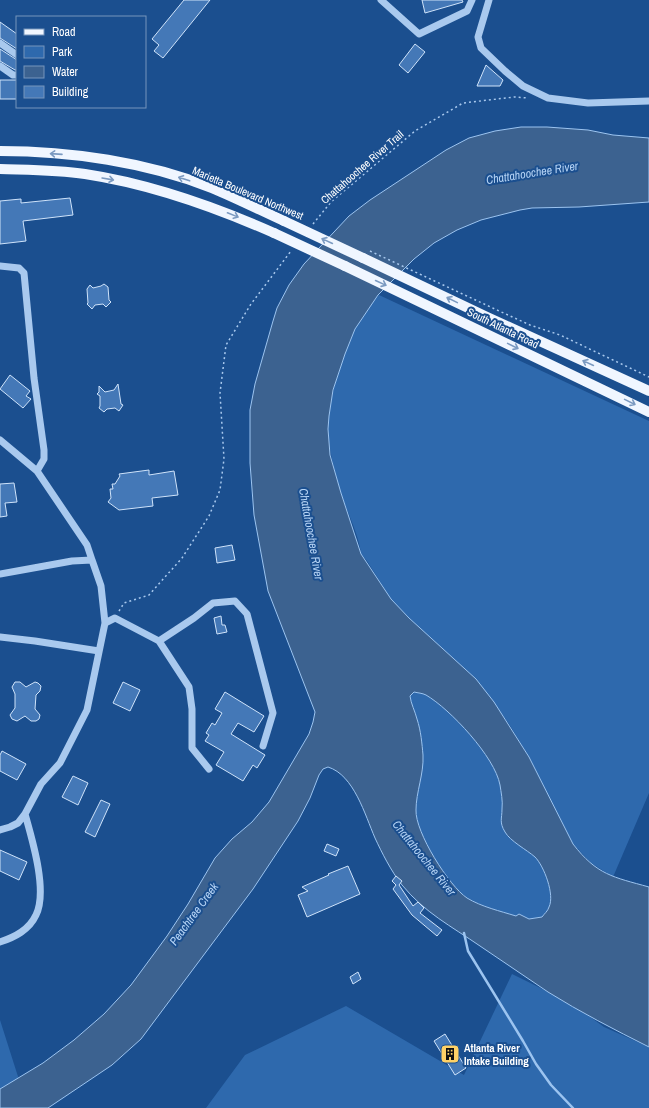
<svg xmlns="http://www.w3.org/2000/svg" width="649" height="1108" font-family="'Archivo Narrow',sans-serif">
  <style>
    .green { fill: #2e69ad }
    .water { fill: #3c6290; stroke: #9cc4f0; fill-rule: evenodd }
    .lines { fill: none; stroke-linecap: round; stroke-linejoin: round }
    .stream { stroke: #9cc4f0; stroke-width: 2.5 }
    .building { fill: #4478b7; stroke: #cfe3fa }
    .path { stroke: #a9c9ee; stroke-width: 1.5; stroke-dasharray: 2 3; stroke-linecap: butt }
    .minor { stroke: #a9c9ee; stroke-width: 7 }
    .major { stroke: #f0f6ff; stroke-width: 10 }
    .path-bridge { stroke: #a9c9ee; stroke-width: 1.5; stroke-dasharray: 2 3; stroke-linecap: butt }
    .major-bridge { stroke: #f0f6ff; stroke-width: 10 }
    .oneway { stroke: #7b9ac1 }
    .labels { text-anchor: middle; stroke-width: 4; stroke-linejoin: round; paint-order: stroke }
    .street-label { font-size: 11px; fill: #fff; stroke: #1b4f8f }
    .poi-label { font-size: 11px; font-weight: bold; fill: #fff; stroke: #1b4f8f; text-anchor: start }
    .water-label { font-size: 12px; font-style: italic; fill: #b5d3f5; stroke: #1b4f8f }
  </style>
  <rect width="100%" height="100%" fill="#1b4f8f"/>
  <path class="green" d="M379,295L649,421V793L613,877L591,863L573,844L529,757L509,724L476,679L409,618L391,599L367,561L361,554C359,535 347,512 341,493C335,472 329,452 328,430C327,404 343,351 356,327C363,316 370,305 379,295Z
    M414,692C418,693 422,693 426,695C450,709 495,757 500,785C501,792 503,801 502,809C502,819 499,822 505,832C510,841 527,849 535,857C544,866 555,895 549,908C548,911 544,914 542,917L529,919L519,914L516,916C500,911 483,907 468,898C449,887 414,831 416,809C417,787 425,768 422,746C421,737 420,727 417,719C415,711 411,704 410,696Z
    M512,974L571,1003L604,1027L649,1047V1108H206L245,1055L346,1006L464,1075Z
    M0,1020L28,1108H0Z"/>
  <path class="water" d="M521,127H547L588,130L613,135L649,138V202L579,207L532,208L520,210L481,220L457,230L434,243L414,259L378,295L355,329L345,354L333,390L329,416L328,429L330,455L341,493L361,554L391,599L409,618L476,679L494,702L529,757L573,844C597,875 613,877 649,887V1047C615,1030 580,1012 548,992C525,977 503,961 480,946C451,926 425,913 402,885C391,871 382,853 375,838C365,815 354,775 328,767L323,769L319,775L310,798L298,821L253,889L141,1039L112,1065L48,1108H0V1089L43,1063L74,1040L104,1014L131,985L167,936L188,904L215,858L232,839L252,822L269,802L309,734L313,722L315,712L268,591L254,515L250,463V410L255,384L273,321L277,308L289,285L304,264L349,216L370,200L446,150L469,138L495,131ZM414,692C418,693 422,693 426,695C450,709 495,757 500,785C501,792 503,801 502,809C502,819 499,822 505,832C510,841 527,850 535,857C544,866 555,895 549,907C548,911 544,914 542,917L529,919L519,914L516,916C500,911 482,907 467,898C449,886 415,832 416,810C416,792 424,774 423,755C422,744 421,731 417,719C415,711 411,704 410,696Z"/>
  <g class="lines">
    <path class="stream" d="M464,933L468,951L523,1041L536,1064L551,1085L573,1108"/>
  </g>
  <path class="building" d="M184,0H210L163,58L154,51L159,45L152,39Z
    M422,0H462L463,2L425,13Z
    M0,22L17,34V49L0,38Z
    M415,44L425,52L408,73L399,65Z
    M0,49L17,60V70H15L0,61Z
    M486,65L503,80L500,86H477Z
    M0,80H17V99H0Z
    M70,198L73,215L23,221L26,241L0,244V201L21,199V203Z
    M104,284L108,287L109,300L111,302L106,307L103,304L95,305L92,309L87,304L88,303L87,289L90,285L93,288L101,286Z
    M10,375L30,391L26,396L31,399L23,408L0,389Z
    M118,384L121,404L123,405L119,411L115,408L107,409L104,412L99,408L100,406V396L97,394L99,392V386L105,392L114,390Z
    M149,470V475L174,471L178,495L152,498L153,506L119,510L108,502L111,498L110,489H113L112,484H115L120,476L119,474Z
    M14,483L17,502L5,503L7,516L0,517V484Z
    M232,545L235,560L217,563L215,548Z
    M221,616L222,625H225L227,632L217,634L214,618Z
    M15,682H20L26,687L35,682L38,683L41,686L40,691L36,695L35,709L40,715L39,719L36,721H31L25,716L17,721L12,719L10,715L15,708V694L12,687Z
    M123,682L140,690L130,711L113,703Z
    M225,692L264,716L254,732L238,723L231,734L265,755L257,768L253,765L243,781L216,765L224,752L205,741L209,735L206,733L212,723L215,725L222,713L215,709Z
    M2,751L26,764L17,780L0,771V755Z
    M73,776L88,783L78,805L62,797Z
    M101,800L110,804L95,837L85,832Z
    M327,844L339,849L336,856L324,851Z
    M0,850L27,862L19,880L0,871Z
    M348,866L360,894L307,917L298,895L308,891L302,887L329,875L328,874Z
    M396,876L402,881L399,885L413,906L418,902L424,908L420,913L442,930L437,936L412,915L393,889L396,885L392,881Z
    M358,972L361,979L353,984L350,977Z
    M445,1034L466,1068L455,1075L434,1041Z"/>
  <g class="lines">
    <path class="path" d="M313,224L331,202L415,131L463,103L514,97L528,98
      M497,310L530,325L560,335L649,377
      M119,611L124,603L149,595L182,558L209,516L220,490L224,459L220,393L226,345L251,304L291,251"/>
    <path class="minor" d="M381,0L419,34L467,11L472,0
      M489,0L478,37L481,48L505,71L523,86L548,98L588,103L649,101
      M0,43L17,55
      M0,66L13,75H17
      M0,266L19,268L24,273L34,378L44,450V459L37,471
      M0,440L37,471L87,545L92,560
      M0,574L72,561L92,560L101,586L105,623L87,710L60,763L41,784L25,814L18,823L10,827L0,830
      M105,623L115,618L159,641L189,687L192,709V748L209,769
      M0,637L35,641L99,651
      M159,641L194,618L213,603L235,601L247,614L273,713L263,746
      M0,942C15,937 29,930 36,915C48,891 32,839 25,814"/>
    <path class="major" d="M0,151C70,151 147,162 212,188C236,198 260,210 284,221
      M0,169C28,170 57,170 85,174C151,184 213,206 274,233
      M363,258L487,317L649,391
      M345,266L649,412"/>
    <path class="path-bridge" d="M370,251L497,310"/>
    <path class="major-bridge" d="M284,221L363,258
      M274,233L345,266"/>
  </g>
  <defs><path id="oneway-shaft" d="M-6 0H5M1.5-3L5.5 0L1.5 3" fill="none" stroke-width="1.6" stroke-linecap="round" stroke-linejoin="round"/></defs>
  <g class="oneway">
    <use href="#oneway-shaft" transform="translate(56 154) rotate(-176)"/>
    <use href="#oneway-shaft" transform="translate(108 179) rotate(10)"/>
    <use href="#oneway-shaft" transform="translate(184 179) rotate(-162)"/>
    <use href="#oneway-shaft" transform="translate(233 215) rotate(22)"/>
    <use href="#oneway-shaft" transform="translate(327 241) rotate(-155)"/>
    <use href="#oneway-shaft" transform="translate(381 283) rotate(25)"/>
    <use href="#oneway-shaft" transform="translate(452 300) rotate(-154)"/>
    <use href="#oneway-shaft" transform="translate(513 346) rotate(26)"/>
    <use href="#oneway-shaft" transform="translate(588 363) rotate(-155)"/>
    <use href="#oneway-shaft" transform="translate(630 402) rotate(26)"/>
  </g>
  <defs>
    <g id="building-square" transform="scale(1)"><rect x="-9" y="-9" width="18" height="18" rx="4" fill="#ffd166" stroke="#1b4f8f"/><path d="M-4-6H4V6H1V3H-1V6H-4ZM-2.5-4.3h1.7v1.8h-1.7ZM.8-4.3h1.7v1.8H.8ZM-2.5-1h1.7V.8h-1.7ZM.8-1h1.7V.8H.8Z" fill="#111"/></g>
  </defs>
  <g fill-rule="evenodd">
    <use href="#building-square" x="450" y="1054"/>
  </g>
  <g class="labels">
    <g class="street-label">
      <text transform="translate(362 167) rotate(-41)" y="4">Chattahoochee River Trail</text>
      <text transform="translate(248 193) rotate(23)" y="4">Marietta Boulevard Northwest</text>
      <text transform="translate(503 328) rotate(26)" y="4">South Atlanta Road</text>
    </g>
    <g class="poi-label">
      <text x="464" y="1052">Atlanta River<tspan x="464" dy="13">Intake Building</tspan></text>
    </g>
    <g class="water-label">
      <text transform="translate(532 173) rotate(-9)" y="4">Chattahoochee River</text>
      <text transform="translate(311 534) rotate(80)" y="4">Chattahoochee River</text>
      <text transform="translate(424 858) rotate(51)" y="4">Chattahoochee River</text>
      <text transform="translate(194 914) rotate(-54)" y="4">Peachtree Creek</text>
    </g>
  </g>
  <rect x="16" y="16" width="130" height="92" fill="#1b4f8f" stroke="#7695bc"/>
  <rect x="24" y="29" width="20" height="6" fill="#f0f6ff" stroke="#7695bc"/>
  <text x="52" y="36" font-size="12" fill="#ffffff">Road</text>
  <rect x="24" y="46" width="20" height="12" fill="#2e69ad" stroke="#7695bc"/>
  <text x="52" y="56" font-size="12" fill="#ffffff">Park</text>
  <rect x="24" y="66" width="20" height="12" fill="#3c6290" stroke="#7695bc"/>
  <text x="52" y="76" font-size="12" fill="#ffffff">Water</text>
  <rect x="24" y="86" width="20" height="12" fill="#4478b7" stroke="#7695bc"/>
  <text x="52" y="96" font-size="12" fill="#ffffff">Building</text>
</svg>
